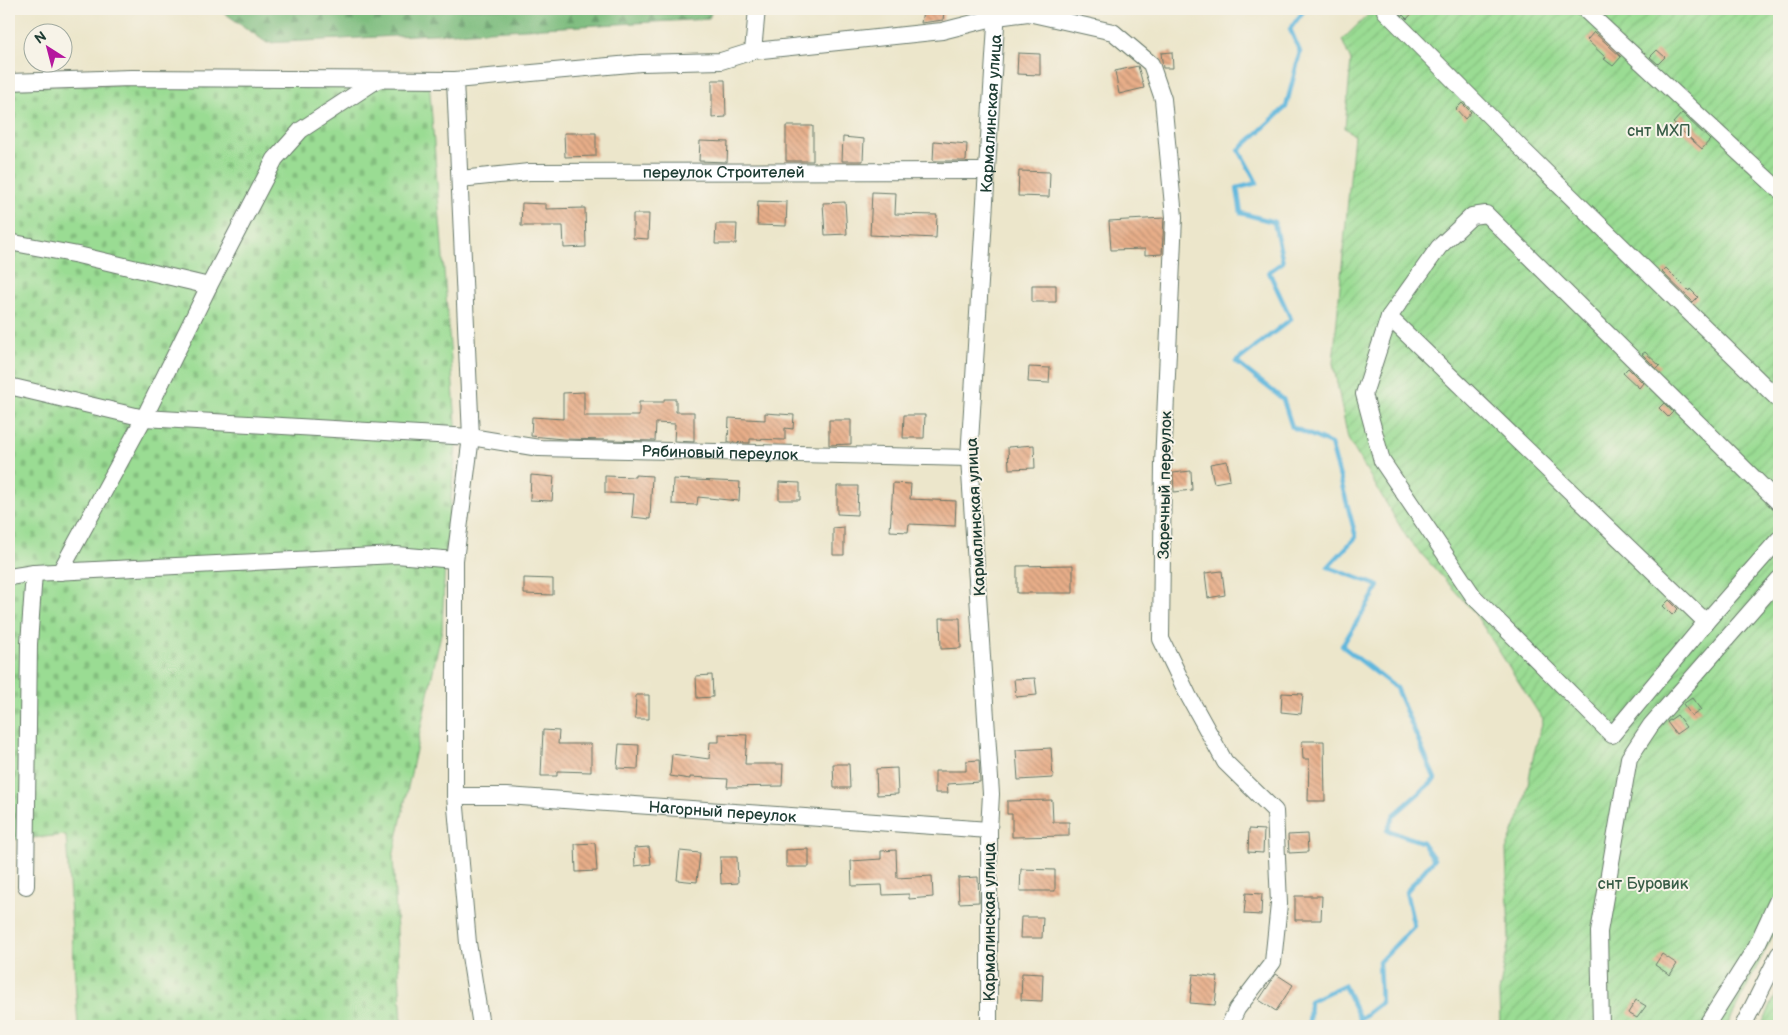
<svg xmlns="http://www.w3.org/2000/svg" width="1788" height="1035" font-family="'Balsamiq Sans',sans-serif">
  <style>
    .forest { fill: url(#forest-firs); stroke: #4d7c58 }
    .cemetery { fill: url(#cemetery-stones); stroke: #5c8c64 }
    .garden { fill: url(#garden-furrows); stroke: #5c8c64 }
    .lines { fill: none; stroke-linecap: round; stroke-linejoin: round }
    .stream { stroke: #60b7dd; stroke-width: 4.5 }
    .building { fill: url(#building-back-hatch) }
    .minor-casing { stroke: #677869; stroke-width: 18 }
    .minor { stroke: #fff; stroke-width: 16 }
    .labels { text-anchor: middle; stroke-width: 4; stroke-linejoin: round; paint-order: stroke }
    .street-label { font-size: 16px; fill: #1f3d34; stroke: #f7f3e8 }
    .park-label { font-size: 16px; fill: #385d47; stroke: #f7f3e8 }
  </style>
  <defs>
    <pattern id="forest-firs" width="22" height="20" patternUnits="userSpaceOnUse" patternTransform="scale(1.25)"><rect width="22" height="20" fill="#7bbc7d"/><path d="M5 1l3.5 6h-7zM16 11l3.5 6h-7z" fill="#649a67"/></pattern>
    <pattern id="cemetery-stones" width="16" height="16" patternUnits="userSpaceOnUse" patternTransform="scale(1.25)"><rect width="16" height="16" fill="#9adc93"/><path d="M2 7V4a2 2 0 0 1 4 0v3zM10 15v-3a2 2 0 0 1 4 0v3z" fill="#84be7f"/></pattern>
    <pattern id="garden-furrows" width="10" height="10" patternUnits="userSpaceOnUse" patternTransform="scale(1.25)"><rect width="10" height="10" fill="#9adc93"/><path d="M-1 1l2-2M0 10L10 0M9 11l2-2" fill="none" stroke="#84be7f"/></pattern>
    <pattern id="building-back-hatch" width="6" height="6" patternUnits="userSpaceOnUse" patternTransform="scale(1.25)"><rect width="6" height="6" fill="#e8ae89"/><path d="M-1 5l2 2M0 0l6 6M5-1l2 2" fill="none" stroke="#bb8f71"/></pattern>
  </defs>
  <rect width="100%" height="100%" fill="#f7f3e8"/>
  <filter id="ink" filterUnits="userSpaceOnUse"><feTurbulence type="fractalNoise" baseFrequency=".02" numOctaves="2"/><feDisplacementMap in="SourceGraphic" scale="10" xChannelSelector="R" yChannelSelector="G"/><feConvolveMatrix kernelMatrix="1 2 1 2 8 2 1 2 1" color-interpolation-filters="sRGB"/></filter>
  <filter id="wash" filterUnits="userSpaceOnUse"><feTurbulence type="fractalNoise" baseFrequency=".0096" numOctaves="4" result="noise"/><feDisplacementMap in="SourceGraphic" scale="20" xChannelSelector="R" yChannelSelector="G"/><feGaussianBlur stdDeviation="1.12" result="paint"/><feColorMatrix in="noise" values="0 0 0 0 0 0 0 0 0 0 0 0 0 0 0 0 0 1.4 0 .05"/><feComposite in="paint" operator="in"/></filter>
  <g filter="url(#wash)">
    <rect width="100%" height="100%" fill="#ece6cb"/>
    <path class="forest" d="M219,9H712L709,19L267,43Z"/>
    <path class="cemetery" d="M429,80L457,436L445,559L442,629L393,857L402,1026H78L66,835L9,840V86Z"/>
    <path class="garden" d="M1369,9H1779V923L1727,1026H1500L1499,993L1509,940L1506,850L1524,804L1534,753L1543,720L1474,612L1407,538L1348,439L1333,363L1354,135L1345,128L1351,61L1342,40L1368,15Z
      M1779,989V1026H1761Z"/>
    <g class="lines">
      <path class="stream" d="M1305,9L1290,29L1300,52L1286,107L1239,150L1257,183L1237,188L1241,213L1274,222L1283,262L1269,272L1291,319L1236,362L1283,399L1292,427L1331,444L1356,537L1328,567L1379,586L1342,646L1396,688L1435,779L1394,815L1387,830L1422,842L1434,859L1406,892L1414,926L1379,962L1381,1003L1360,1019L1344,985L1310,1001L1309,1026"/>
    </g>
    <g id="blocks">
      <path class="building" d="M1400,9H1416L1407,19L1399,11Z
        M923,11L944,12L943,20L921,23Z
        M1594,32L1621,57L1613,66L1604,59L1606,58L1587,40Z
        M1657,50L1665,57L1658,64L1650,57Z
        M1172,52L1173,68H1163L1161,53Z
        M1018,53L1040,54V75L1017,74Z
        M1138,66L1144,88L1119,94L1115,71Z
        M712,80H725L726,117L712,118Z
        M1462,103L1471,112L1465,119L1456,109Z
        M1682,113L1710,140L1702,149L1673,123Z
        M786,126H813V161H786Z
        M564,133H596V156L565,157Z
        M843,137L864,139L863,161H842Z
        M700,141L728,142L727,162L699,161Z
        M934,141L967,144L966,161H933Z
        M1019,171L1050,172L1049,197L1018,196Z
        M872,192L896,193L895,214L937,215L936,238L870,235Z
        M758,201L787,202L786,226L757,225Z
        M845,202L847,234L825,235L823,203Z
        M522,203L546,204V209L585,208L586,247L564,248L563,226H521Z
        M633,214H649L648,239L633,238Z
        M1164,218L1162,254L1145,255V249L1111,250L1109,221Z
        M716,224H737L736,244H715Z
        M1666,268L1689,291L1690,289L1698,297L1693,302L1662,272Z
        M1032,285H1056V302H1032Z
        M1645,352L1660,366L1657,369L1642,354Z
        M1029,367L1050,368L1049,383L1028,382Z
        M1628,368L1643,383L1639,388L1623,373Z
        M584,392V416H639V402H664V399H676V412H694V442L674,441L675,424L656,423L655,441L563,439L531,436L532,417L563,419V393Z
        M1664,403L1673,412L1668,417L1659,408Z
        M765,413L794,415L793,429L785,428V440L750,439V443L728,442L729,418L765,420Z
        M904,415H925L924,438H903Z
        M829,420H851V444L829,445Z
        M1034,445L1035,468L1009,469L1008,447Z
        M1227,461L1230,480L1214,483L1210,464Z
        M1191,471L1192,490L1174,492L1173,473Z
        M531,475L554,477L552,501L530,500Z
        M635,475L652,476L650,519L632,517L634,494L605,493V476L635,477Z
        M673,479L740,482L739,501L698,497L697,505L672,504Z
        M779,482L800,483V500H779Z
        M893,483L911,484L910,499L956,501L955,526L909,524L908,532L890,531Z
        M837,486H858L857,515L837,514Z
        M844,527V555H833V528Z
        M1073,565V593H1017V566Z
        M1222,571L1225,595L1208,598L1205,573Z
        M524,578L553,579V595L524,594Z
        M1669,600L1678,609L1672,615L1663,606Z
        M940,618H960L961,648L941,649Z
        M712,675L713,697L697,698L696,676Z
        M1035,678L1037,695L1016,697L1014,679Z
        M1282,693L1303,694L1301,714L1281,712Z
        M636,695H649V719H635Z
        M1692,698L1701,710L1692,716L1683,704Z
        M1677,715L1686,727L1676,734L1667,722Z
        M543,730L559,731L558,744H591V772L557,771V776H541Z
        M719,734L747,735L745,764H783L782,786L727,787L728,779L690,777V779L670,776L672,754L709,759L710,742H719Z
        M1302,741H1324L1325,801H1308L1309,759H1303Z
        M619,744L639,745L638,769L617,768Z
        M1051,748L1053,778L1018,780L1016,750Z
        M979,760L980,782L947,784L948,793H935V771H966V761Z
        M833,764H849L850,788H834Z
        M897,768L898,794L877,795L876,769Z
        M1052,800L1053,822H1069V836L1012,837V814H1007V801Z
        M1249,829L1264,830L1263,853L1248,852Z
        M1307,834L1308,852L1289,853L1288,835Z
        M595,843L597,871L576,872L575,844Z
        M649,847L651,864L635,866L634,848Z
        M809,849V867H786V850Z
        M896,850L897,878L932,876L933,897L909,899V894L883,895L882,885L852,886L851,861L881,859V851Z
        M680,851L700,853L697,882L677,880Z
        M720,857H737L738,883L721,884Z
        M1021,869L1055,870V891H1020Z
        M978,877L979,902L959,903L958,878Z
        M1246,893L1262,894L1261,915L1244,914Z
        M1295,896H1322L1321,920H1295Z
        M1021,917H1043L1042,938H1020Z
        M1662,954L1677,964L1670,975L1655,965Z
        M1022,973L1043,974L1042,1001L1021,1000Z
        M1193,974L1218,977L1215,1005L1190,1003Z
        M1276,974L1293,985L1276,1011L1259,1000Z
        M1636,1000L1646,1006L1637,1018L1628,1013Z"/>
    </g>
  </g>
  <g filter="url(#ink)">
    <use href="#blocks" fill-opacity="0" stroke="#677869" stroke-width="1"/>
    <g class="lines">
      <g class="minor-casing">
        <g id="minor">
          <path d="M1584,9L1779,190"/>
          <path d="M1385,11L1521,148L1779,400"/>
          <path d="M753,51L757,9"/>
          <path d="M9,82L131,78L455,80"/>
          <path id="s1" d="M460,179L529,172L987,171"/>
          <path d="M9,242L78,255L209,286"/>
          <path d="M1389,317L1364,394L1382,461L1474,597L1612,735L1706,622L1779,539"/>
          <path id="s2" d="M9,386L144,418L471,437L539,448L969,458"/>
          <path d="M60,572L144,418L209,286L275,159L301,130L377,80"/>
          <path d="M9,577L34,573L396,555L455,560"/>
          <path d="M1706,622L1389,317L1439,247L1472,216L1486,214L1779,503"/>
          <path id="s3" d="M455,796H507L989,830"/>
          <path d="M26,886L29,644L34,573"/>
          <path d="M481,1026L468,943L455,796V560L471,437L455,80L641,63L721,61L753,51L942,31L997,17L1028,13L1113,32L1151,64L1163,99L1174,217L1163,464L1161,639L1188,695L1225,762L1275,811L1279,904L1273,962L1237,1009L1229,1026"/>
          <path id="s4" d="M989,1026V830L991,794L969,458L997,9"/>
          <path d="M1601,1026L1599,932L1629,758L1651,725L1779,579"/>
          <path d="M1706,1026L1756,947L1779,897"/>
          <path d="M1743,1026L1779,954"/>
        </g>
      </g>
      <use href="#minor" class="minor"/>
    </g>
  </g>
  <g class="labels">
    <g class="street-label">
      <text dy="6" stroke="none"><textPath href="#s4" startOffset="914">Кармалинская улица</textPath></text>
      <text dy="6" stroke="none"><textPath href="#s1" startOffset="264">переулок Строителей</textPath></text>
      <text dy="6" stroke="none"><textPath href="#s2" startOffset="716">Рябиновый переулок</textPath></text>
      <text transform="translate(1164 485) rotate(-89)" y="6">Заречный переулок</text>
      <text transform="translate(975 517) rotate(-93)" y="6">Кармалинская улица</text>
      <text dy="6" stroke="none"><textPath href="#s3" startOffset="268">Нагорный переулок</textPath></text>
      <text transform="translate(989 922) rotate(-90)" y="6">Кармалинская улица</text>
    </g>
    <g class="park-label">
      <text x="1659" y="136">снт МХП</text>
      <text x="1643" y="889">снт Буровик</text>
    </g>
  </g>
  <rect width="1788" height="1035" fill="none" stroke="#f7f3e8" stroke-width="30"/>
  <g transform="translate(48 48) rotate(324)"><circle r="24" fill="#f7f3e8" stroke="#a1aaa0"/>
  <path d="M0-4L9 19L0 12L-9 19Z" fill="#b5179e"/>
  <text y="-8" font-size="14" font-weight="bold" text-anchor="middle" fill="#1f3d34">N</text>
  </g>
</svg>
